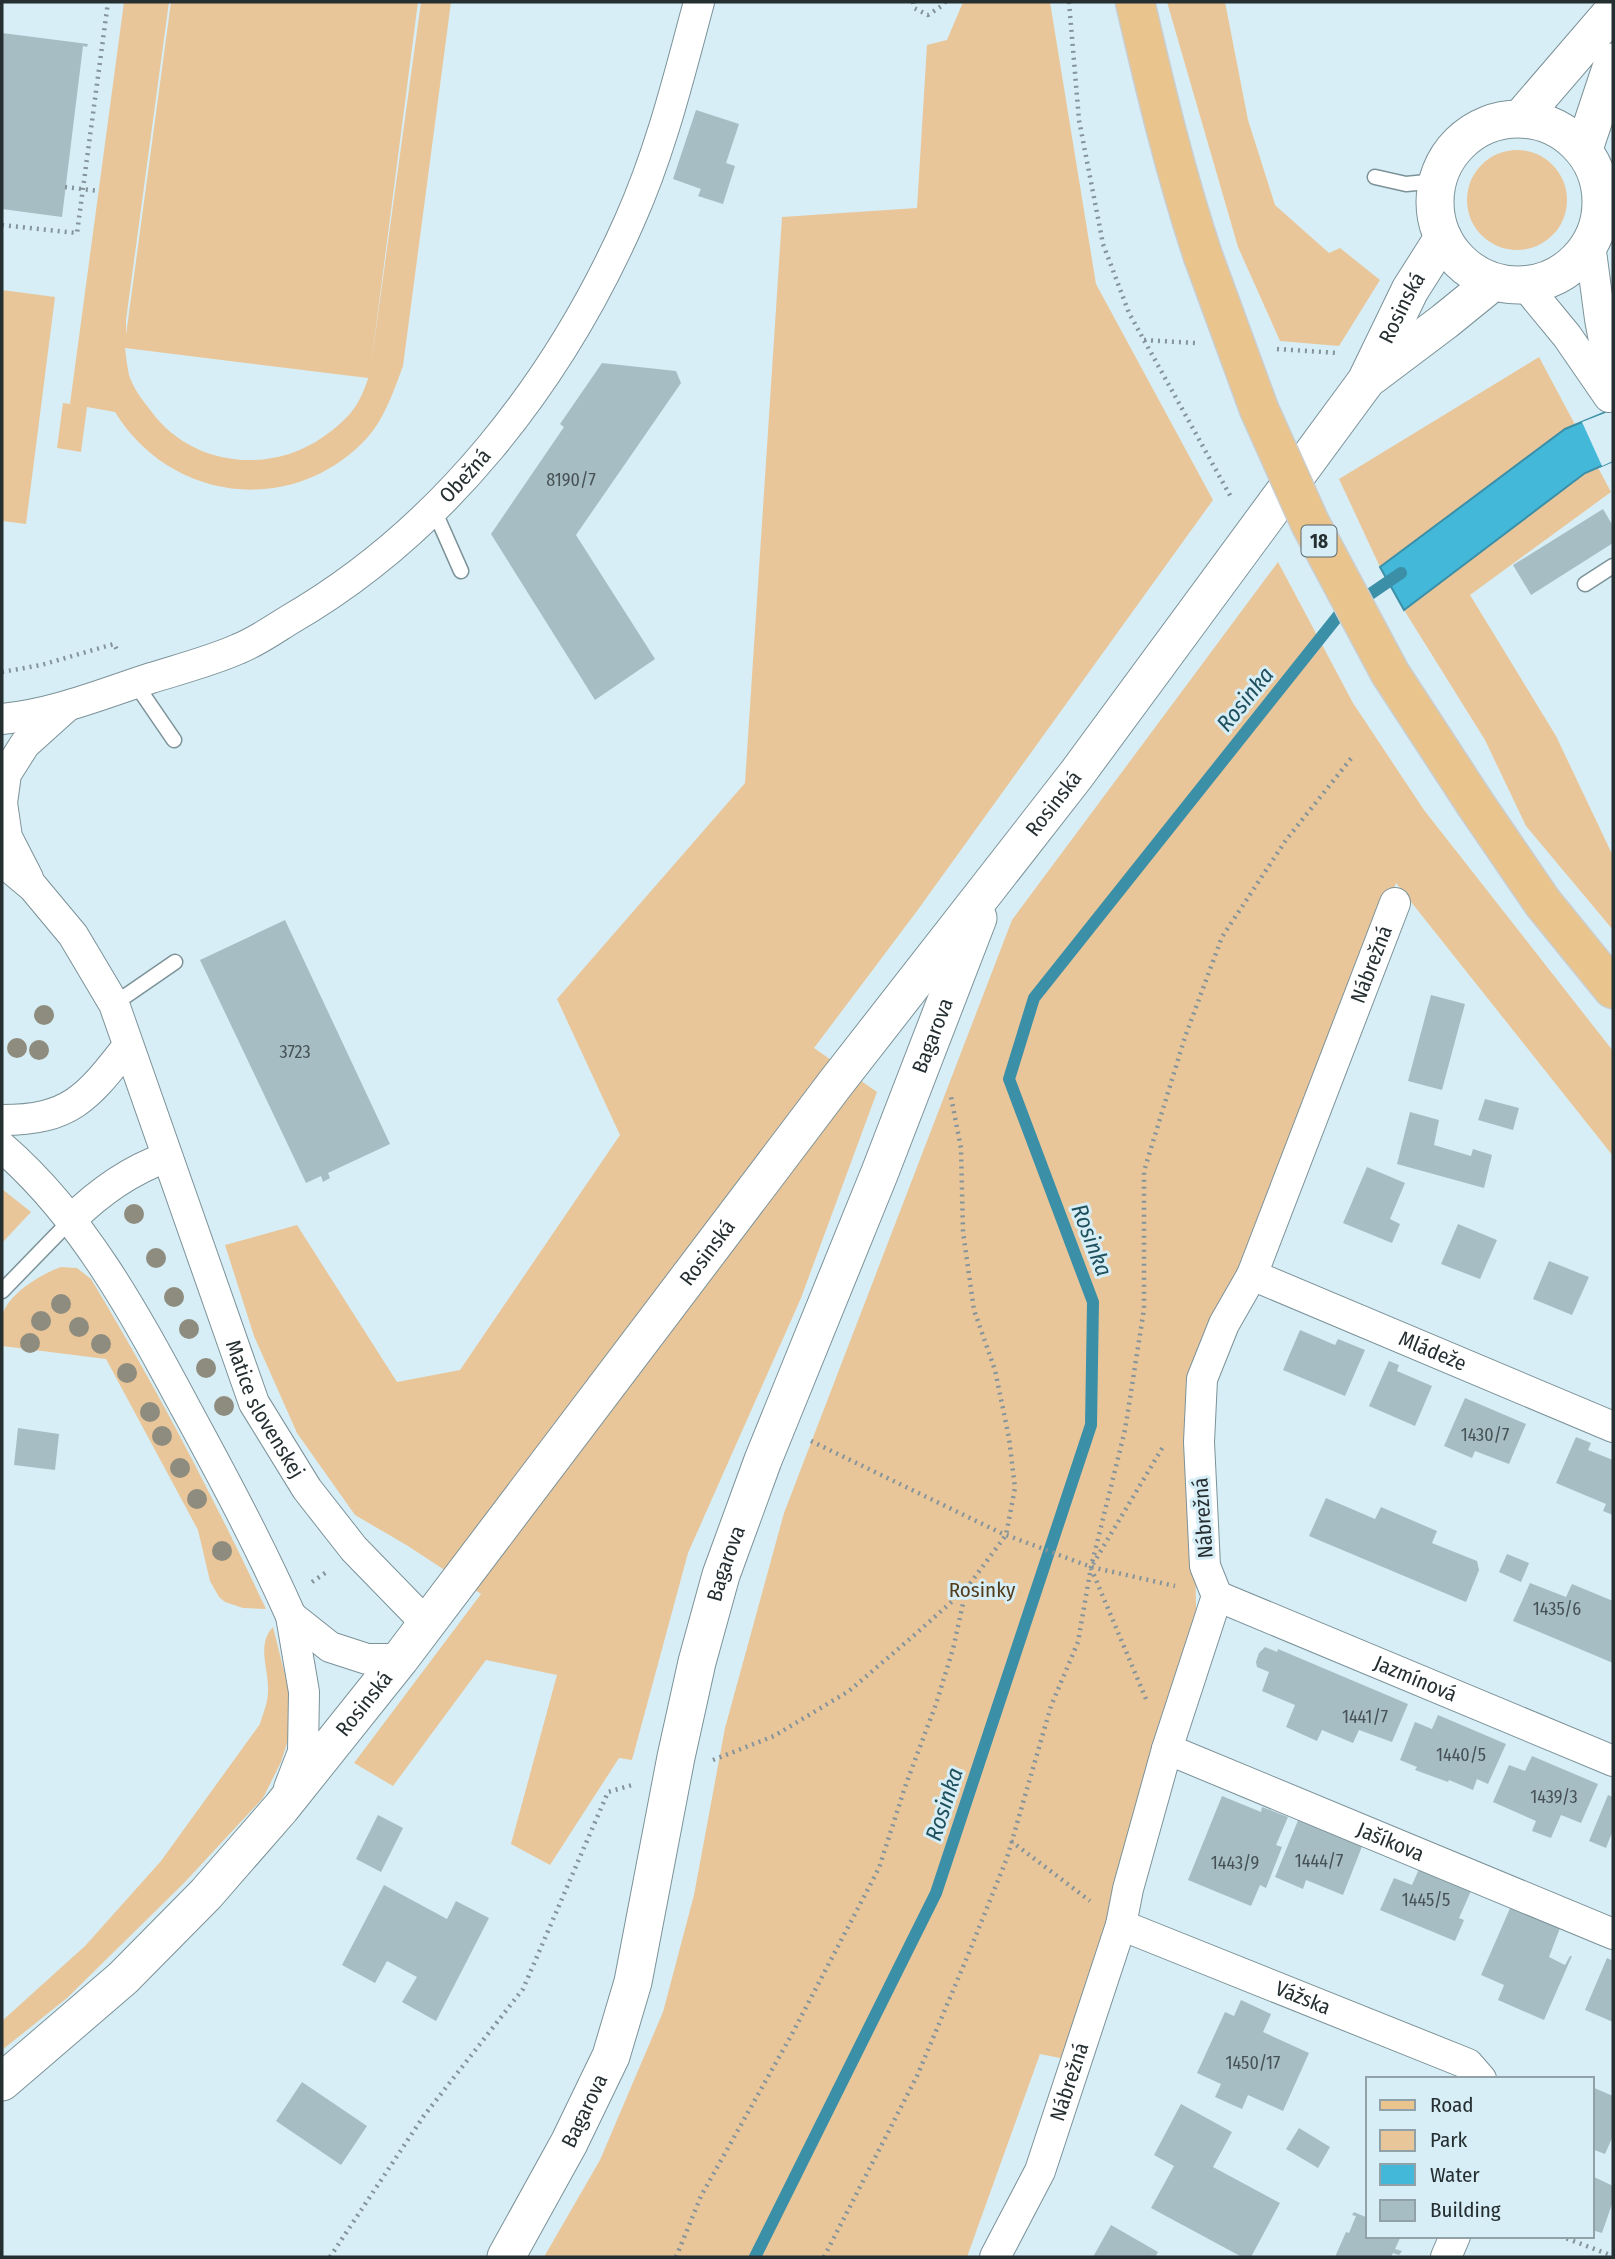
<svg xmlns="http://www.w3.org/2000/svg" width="1615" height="2259" font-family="'Fira Sans Condensed',sans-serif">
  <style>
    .green { fill: #e9c69a; fill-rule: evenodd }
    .water { fill: #44b8d9; stroke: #3b8fa7; stroke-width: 2 }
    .pier { fill: #d7eef6 }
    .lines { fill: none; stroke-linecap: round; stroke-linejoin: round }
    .stream { stroke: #3b8fa7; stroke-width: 12 }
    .building { fill: #a7bdc4 }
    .service-casing { stroke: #7c9299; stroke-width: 17 }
    .minor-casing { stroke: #7c9299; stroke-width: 32 }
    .tertiary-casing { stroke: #7c9299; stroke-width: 39 }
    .primary-casing { stroke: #cbcdce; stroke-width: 41 }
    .path { stroke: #84949a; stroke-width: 4.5; stroke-dasharray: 2 5; stroke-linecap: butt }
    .service { stroke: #fff; stroke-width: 14 }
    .minor { stroke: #fff; stroke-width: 30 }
    .tertiary { stroke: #fff; stroke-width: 37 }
    .primary { stroke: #e9c48c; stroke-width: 38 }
    .primary-bridge-casing { stroke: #cbcdce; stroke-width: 41; stroke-linecap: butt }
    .primary-bridge { stroke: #e9c48c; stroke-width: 38 }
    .tree { fill: #8e8c7e }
    .labels { text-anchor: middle; stroke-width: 6; stroke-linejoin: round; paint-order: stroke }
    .number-label { font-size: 18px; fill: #465256 }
    .shield { fill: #d7eef6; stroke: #5a686c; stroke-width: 2 }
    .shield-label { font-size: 19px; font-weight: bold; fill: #252e31 }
    .street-label { font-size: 21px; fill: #252e31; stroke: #d7eef6 }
    .park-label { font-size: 21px; fill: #533c1c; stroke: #d7eef6 }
    .water-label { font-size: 23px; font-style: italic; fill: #1f505e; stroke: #d7eef6 }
  </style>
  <rect width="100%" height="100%" fill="#d7eef6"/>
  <path class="green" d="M124,2H169L126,320V335L171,2H418L371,365L421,2H451L403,366C394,390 385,418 367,438C294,517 171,503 115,412L87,407L81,452L57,448L63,403L70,404ZM125,348L368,378V379C365,387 362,396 357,404C349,417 336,428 323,437C269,475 191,466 151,411C143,401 133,388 129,375C127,366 126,356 125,348Z
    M963,2H1050L1096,284L1213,500L917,911L814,1048L877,1092L801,1298L688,1553L632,1760L619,1758L550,1865L511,1844L557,1675L486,1660L393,1786L354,1763L481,1594L408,1546L355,1515L297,1433L254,1336L225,1245L297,1225L397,1382L460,1370L620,1135L557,999L745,783L782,217L917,208L927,45L947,40Z
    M1167,2H1225L1248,120L1275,205L1329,253L1340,248L1380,280L1339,346L1280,341L1238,247Z
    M1467 200a50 50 0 1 1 100 0a50 50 0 1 1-100 0Z
    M2,290L55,297L26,524L2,521Z
    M1539,357L1611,492L1470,595L1556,736L1613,856V930L1526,826L1485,740L1404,610L1380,567L1339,479Z
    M1278,562L1353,703L1424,810L1613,1051V1156L1396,883L1261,1229L1193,1379L1196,1609L1091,1987L1065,2059L1040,2054L967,2257H544L600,2160L663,2012L694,1895L725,1728L784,1513L1012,920Z
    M2,1189L31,1212L2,1243Z
    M61,1267L77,1268L91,1279C155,1385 213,1496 266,1609L243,1608L225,1602L219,1597L210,1581L198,1530L106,1359L2,1346C2,1337 0,1326 2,1317C6,1295 41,1274 61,1267Z
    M273,1627L288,1687L291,1714L289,1737L281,1762L263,1798L184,1883L67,1998L2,2050V2021L85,1946L161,1861L260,1724C263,1713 268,1703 268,1691C269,1669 256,1645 273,1627Z"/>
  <path class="water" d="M1613,409V461L1585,473L1404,610L1380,567L1565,429Z"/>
  <path class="pier" d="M1613,410V461L1602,466L1582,422Z"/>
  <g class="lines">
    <path class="stream" d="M755,2257L936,1893L1091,1425L1093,1302L1009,1079L1034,998L1338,616L1401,573"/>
  </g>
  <path class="building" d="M2,33L88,44L87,47L83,46L62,217L2,209Z
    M696,110L739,124L726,163L735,166L723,204L698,196L701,189L673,179Z
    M602,363L676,371L681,383L576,535L655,659L595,700L491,534L564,427L560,424Z
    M1603,509L1613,526V543L1531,595L1513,565Z
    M285,920L390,1144L328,1173L330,1178L323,1182L321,1176L306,1183L200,960Z
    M1431,995L1465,1004L1442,1090L1408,1081Z
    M1485,1099L1519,1108L1513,1130L1478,1120Z
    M1410,1112L1439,1120L1434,1145L1471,1156L1473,1149L1492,1155L1484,1188L1397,1164Z
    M1367,1167L1405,1183L1390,1219L1400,1224L1392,1243L1343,1223Z
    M1458,1224L1497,1240L1480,1279L1441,1264Z
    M1549,1261L1589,1277L1572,1315L1533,1299Z
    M1300,1330L1335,1345L1338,1339L1365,1350L1345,1396L1283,1370Z
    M1389,1361L1399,1365L1397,1371L1432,1386L1415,1426L1369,1406Z
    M1465,1398L1526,1424L1509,1464L1475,1451L1472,1458L1444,1446Z
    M18,1428L59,1434L55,1470L14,1465Z
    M1576,1437L1591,1443L1588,1450L1613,1460V1515L1603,1511L1606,1504L1556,1483Z
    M1326,1498L1375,1519L1381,1507L1437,1531L1432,1543L1477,1561L1479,1570L1466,1602L1309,1536Z
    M1507,1554L1529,1563L1521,1582L1499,1572Z
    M1530,1583L1566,1597L1572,1584L1613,1601V1663L1513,1621Z
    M1265,1647L1277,1652L1278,1649L1408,1704L1392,1742L1359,1730L1353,1743L1322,1730L1317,1741L1286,1727L1295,1705L1262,1691L1269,1672L1257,1667L1256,1662L1259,1653Z
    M1438,1715L1506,1744L1488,1784L1477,1779L1473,1790L1449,1780L1448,1782L1415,1770L1417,1767L1400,1760L1415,1722L1432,1729Z
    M1532,1756L1598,1784L1581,1823L1561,1815L1551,1838L1532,1831L1536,1821L1493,1802L1509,1765L1525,1771Z
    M1608,1795L1613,1797V1830L1606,1848L1589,1841Z
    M1222,1796L1261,1812L1262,1807L1288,1817L1276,1845L1282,1847L1266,1888L1260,1885L1251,1906L1188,1880Z
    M378,1815L403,1828L381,1872L356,1859Z
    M1299,1818L1363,1844L1343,1895L1306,1880L1303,1889L1275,1877Z
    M1419,1869L1471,1891L1459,1918L1464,1920L1455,1941L1380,1910L1394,1878L1412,1885Z
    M384,1885L447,1919L456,1901L489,1918L436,2021L402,2002L417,1977L387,1961L375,1983L342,1965Z
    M1511,1906L1560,1928L1549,1957L1565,1965L1570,1956H1572L1544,2020L1498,2000L1504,1985L1481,1975Z
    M1607,1958L1613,1961V2022L1585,2010Z
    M1241,2000L1271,2014L1263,2032L1309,2053L1283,2111L1248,2095L1242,2109L1215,2097L1221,2084L1197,2073L1225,2012L1234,2016Z
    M302,2082L367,2126L341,2165L276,2121Z
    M1592,2087L1613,2096V2138H1612L1605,2154L1592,2149Z
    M1181,2104L1232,2132L1213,2167L1280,2203L1251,2257H1242L1151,2208L1174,2166L1154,2155Z
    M1299,2128L1330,2147L1318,2168L1286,2149Z
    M1592,2176L1613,2186V2201L1602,2233L1592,2230Z
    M1354,2212L1368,2218V2236H1401L1395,2249L1402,2251L1399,2255L1393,2253L1391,2257H1335L1346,2232L1349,2233L1356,2216L1352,2215Z
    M1111,2225L1158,2252L1155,2257H1093Z"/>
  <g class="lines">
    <g class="service-casing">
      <path id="service" d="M1375,177L1406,184L1437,181
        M434,510L461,571
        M1585,584L1613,566
        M135,683L174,740
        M114,1004L175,962
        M2,1291L71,1220"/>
    </g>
    <g class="minor-casing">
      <g id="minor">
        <path d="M1590,244L1600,319L1613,390"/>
        <path d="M1525,285L1567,336L1609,397"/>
        <path id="s1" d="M2,719C54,714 102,694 151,678C180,669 211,661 238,649C256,642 273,630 289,620C443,531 558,382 629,222C661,151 679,76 699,2"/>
        <path id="s2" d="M2,861L33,887L73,935L114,1004L254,1403L307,1489L354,1549L426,1623"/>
        <path d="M28,878L7,837L2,803L6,774L25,744L65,708"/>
        <path d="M2,1120C71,1120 88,1097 128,1046"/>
        <path d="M2,1147C83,1217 135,1314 185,1407C222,1475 259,1544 291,1616L304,1692L303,1752L289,1788"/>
        <path d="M71,1220C98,1193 131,1170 167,1157"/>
        <path id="s3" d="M1252,1275L1613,1427"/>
        <path id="s4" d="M1217,1596L1613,1761"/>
        <path d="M291,1616L330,1647L367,1659H400"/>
        <path id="s5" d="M1167,1749L1613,1934"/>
        <path id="s6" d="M1121,1925L1468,2064L1481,2079"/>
        <path id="s7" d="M995,2257L1040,2171L1121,1925L1128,1889L1167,1749L1217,1596L1205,1566L1199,1442L1202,1379L1224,1324L1252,1275L1395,903"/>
        <path d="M1446,2257L1455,2236"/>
      </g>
    </g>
    <g class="tertiary-casing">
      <g id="tertiary">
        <path d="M1521,118L1613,11"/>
        <circle cx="1518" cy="202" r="83"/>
        <path d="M1584,149L1613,62"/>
        <path d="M1372,376L1445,321L1493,282"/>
        <path id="s8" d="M2,2082L123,1978L206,1894L281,1808L400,1659L835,1084L1076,775L1366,381L1410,290L1443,238"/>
        <path id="s9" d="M506,2257L569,2143L611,2056L633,1982L676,1757L697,1662L721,1575L763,1460L880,1172L978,918"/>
      </g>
    </g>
    <g class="primary-casing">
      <path id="primary" d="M1135,2C1155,87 1175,172 1203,256
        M1476,805L1543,903L1613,989"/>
    </g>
    <path class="path" d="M913,2L914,8L928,15L943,5L945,2
      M1069,2L1079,120L1103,244L1129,313L1232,499
      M65,187L99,191
      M2,225L77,233L108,2
      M1144,340L1195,343
      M1277,349L1338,353
      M2,672L41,665L114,644L118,652
      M811,1441L1001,1533L1091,1567L1175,1586
      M1093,1564L1164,1445
      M1091,1568L1146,1699
      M312,1582L328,1571
      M713,1760L774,1736L849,1691L911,1638L966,1589L1006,1535L1015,1488L1009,1438L995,1370L974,1310L963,1232L961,1148L951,1097
      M1011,1841L1090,1901
      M1560,2236L1613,2256
      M330,2257L423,2117L523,1989L608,1792L632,1785
      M676,2257L701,2196L792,2034L879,1868L906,1784L936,1704L953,1649L966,1590
      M824,2257L917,2076L968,1955L1007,1858L1051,1706L1078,1642L1091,1567L1125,1430L1144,1309V1171L1185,1037L1222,937L1286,840L1353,756"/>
    <use href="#service" class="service"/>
    <use href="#minor" class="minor"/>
    <use href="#tertiary" class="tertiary"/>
    <use href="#primary" class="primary"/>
    <g class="primary-bridge-casing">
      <path id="primary-bridge" d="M1203,256L1259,409L1310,523L1390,673L1476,805"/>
    </g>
    <use href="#primary-bridge" class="primary-bridge"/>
  </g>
  <g class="tree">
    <circle cx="44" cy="1015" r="10"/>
    <circle cx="17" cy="1048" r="10"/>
    <circle cx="39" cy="1050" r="10"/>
    <circle cx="134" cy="1214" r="10"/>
    <circle cx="156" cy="1258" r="10"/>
    <circle cx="174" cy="1297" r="10"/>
    <circle cx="61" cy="1304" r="10"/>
    <circle cx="41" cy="1321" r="10"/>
    <circle cx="79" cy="1327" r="10"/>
    <circle cx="189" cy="1329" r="10"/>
    <circle cx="30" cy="1343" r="10"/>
    <circle cx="101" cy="1344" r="10"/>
    <circle cx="206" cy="1368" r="10"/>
    <circle cx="127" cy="1373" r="10"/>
    <circle cx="224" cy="1406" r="10"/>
    <circle cx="150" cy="1412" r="10"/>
    <circle cx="162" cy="1436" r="10"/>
    <circle cx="180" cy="1468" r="10"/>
    <circle cx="197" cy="1499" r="10"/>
    <circle cx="222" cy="1551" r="10"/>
  </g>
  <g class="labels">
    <g class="number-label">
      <text x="571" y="486">8190/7</text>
      <text x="295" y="1058">3723</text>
      <text x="1485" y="1441">1430/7</text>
      <text x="1557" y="1615">1435/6</text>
      <text x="1365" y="1723">1441/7</text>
      <text x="1461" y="1761">1440/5</text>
      <text x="1554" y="1803">1439/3</text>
      <text x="1319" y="1867">1444/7</text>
      <text x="1235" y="1869">1443/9</text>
      <text x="1426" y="1906">1445/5</text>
      <text x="1253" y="2069">1450/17</text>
    </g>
    <rect class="shield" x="1301.5" y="525.5" width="35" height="31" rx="5"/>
    <g class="shield-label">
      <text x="1319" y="548">18</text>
    </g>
    <g class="street-label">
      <text dy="7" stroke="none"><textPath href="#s8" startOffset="2266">Rosinská</textPath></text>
      <text dy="7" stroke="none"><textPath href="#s1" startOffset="534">Obežná</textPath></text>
      <text dy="7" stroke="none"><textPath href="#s8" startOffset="1659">Rosinská</textPath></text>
      <text dy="7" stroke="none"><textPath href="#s7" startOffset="1367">Nábrežná</textPath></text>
      <text dy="7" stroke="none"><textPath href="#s9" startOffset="1300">Bagarova</textPath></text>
      <text dy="7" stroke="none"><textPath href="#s8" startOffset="1092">Rosinská</textPath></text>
      <text dy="7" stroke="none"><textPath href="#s3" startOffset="196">Mládeže</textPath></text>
      <text dy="7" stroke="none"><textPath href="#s2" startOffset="616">Matice slovenskej</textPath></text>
      <text transform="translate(1203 1518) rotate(-94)" y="7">Nábrežná</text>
      <text dy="7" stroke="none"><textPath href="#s9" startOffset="733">Bagarova</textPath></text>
      <text dy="7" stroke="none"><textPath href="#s4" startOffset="215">Jazmínová</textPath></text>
      <text dy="7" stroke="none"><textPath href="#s8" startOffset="525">Rosinská</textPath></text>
      <text dy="7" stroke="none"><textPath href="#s5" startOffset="242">Jašíkova</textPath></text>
      <text dy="7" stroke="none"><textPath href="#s6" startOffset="196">Vážska</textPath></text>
      <text dy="7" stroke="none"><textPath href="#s7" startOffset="191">Nábrežná</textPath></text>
      <text dy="7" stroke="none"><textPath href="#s9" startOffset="166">Bagarova</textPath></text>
    </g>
    <g class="park-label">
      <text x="982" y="1597">Rosinky</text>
    </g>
    <g class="water-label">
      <text transform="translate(1245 699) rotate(-51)" y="8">Rosinka</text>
      <text transform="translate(1092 1240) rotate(69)" y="8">Rosinka</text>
      <text transform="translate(944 1804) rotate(-72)" y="8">Rosinka</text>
    </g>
  </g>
  <rect width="1615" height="2259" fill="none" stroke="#252e31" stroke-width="7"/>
  <rect x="1366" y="2077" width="228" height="161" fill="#d7eef6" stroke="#90a1a7" stroke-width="2"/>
  <rect x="1380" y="2100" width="35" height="10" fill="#e9c48c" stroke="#90a1a7" stroke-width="2"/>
  <text x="1430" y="2112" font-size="21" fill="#252e31">Road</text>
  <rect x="1380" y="2130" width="35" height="21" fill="#e9c69a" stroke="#90a1a7" stroke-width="2"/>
  <text x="1430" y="2147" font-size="21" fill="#252e31">Park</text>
  <rect x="1380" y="2164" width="35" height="21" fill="#44b8d9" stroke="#90a1a7" stroke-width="2"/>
  <text x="1430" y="2182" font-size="21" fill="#252e31">Water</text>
  <rect x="1380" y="2200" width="35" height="21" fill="#a7bdc4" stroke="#90a1a7" stroke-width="2"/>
  <text x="1430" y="2217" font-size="21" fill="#252e31">Building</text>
</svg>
